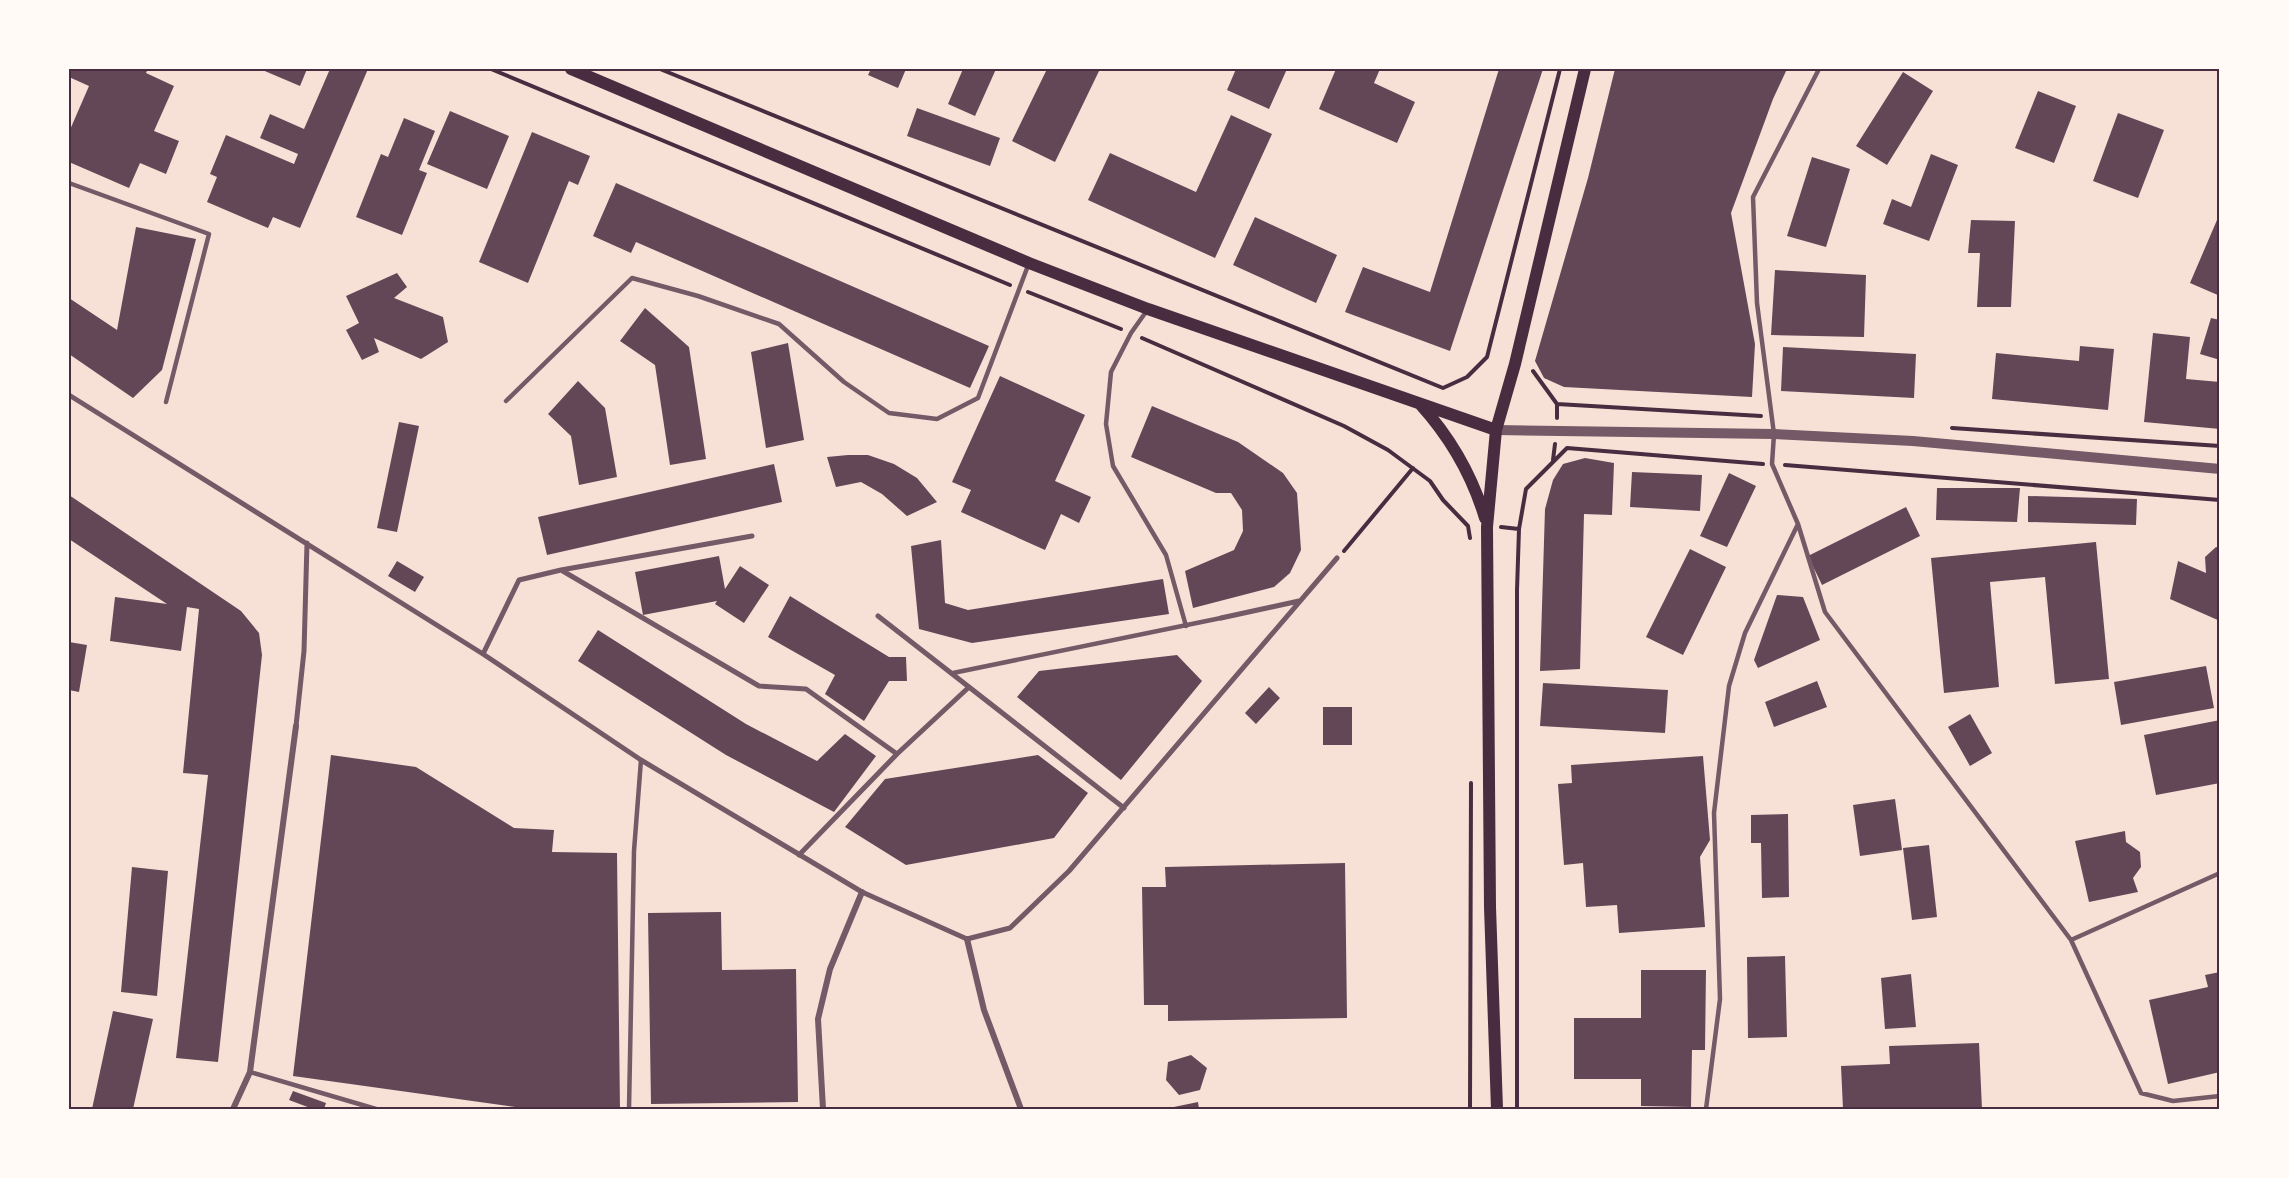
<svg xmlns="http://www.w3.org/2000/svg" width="2289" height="1178" font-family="'Exo 2',sans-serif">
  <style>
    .building { fill: #644757 }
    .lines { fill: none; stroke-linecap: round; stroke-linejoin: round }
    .path { stroke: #4a2c40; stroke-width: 4 }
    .service { stroke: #755966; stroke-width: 4.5 }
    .pedestrian { stroke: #755966; stroke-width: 5 }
    .minor { stroke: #755966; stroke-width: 6 }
    .tertiary { stroke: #755966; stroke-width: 10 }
    .secondary { stroke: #4a2c40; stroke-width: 12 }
    .neatline { fill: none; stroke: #4a2c40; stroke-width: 2 }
  </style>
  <rect width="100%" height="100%" fill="#f7e1d7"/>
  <path class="building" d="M71,69H148L146,73L174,86L154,131L179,141L166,174L140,163L129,188L69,162V132L89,86L69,77Z
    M260,69H307L300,86Z
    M330,69H368L300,228L273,217L268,228L207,202L217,177L210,174L226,135L294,164L298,154L260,138L270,114L304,129Z
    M871,69H906L898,88L868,75Z
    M963,69H996L975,116L948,104Z
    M1047,69H1100L1055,162L1012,141Z
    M1236,69H1287L1269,109L1227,90Z
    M1336,69H1380L1374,83L1415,102L1397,143L1319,109Z
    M1499,69H1543L1450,351L1345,312L1363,267L1430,292Z
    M1615,69H1787L1773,99L1731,213L1755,344L1752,397L1564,387L1544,378L1535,361L1588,178Z
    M1903,72L1933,91L1887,165L1856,146Z
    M2038,91L2076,106L2054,163L2015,148Z
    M917,108L1000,138L990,166L907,136Z
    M450,111L509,136L487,189L427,164Z
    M2118,113L2164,130L2138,198L2093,181Z
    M1231,115L1272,134L1215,258L1088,200L1110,153L1196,192Z
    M404,118L435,131L419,170L427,173L402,235L356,217L381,154L388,157Z
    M532,132L590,156L578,185L569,181L528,283L479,262Z
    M1931,154L1958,165L1929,241L1883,224L1892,199L1911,207Z
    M1812,157L1850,169L1826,247L1787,236Z
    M616,183L989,346L970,388L636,242L631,253L593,236Z
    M2220,213V296L2190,283Z
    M1255,217L1337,255L1316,303L1233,265Z
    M1971,220L2015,221L2011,307H1977L1980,253H1968Z
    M136,227L196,239L162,370L133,398L69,354V298L117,330Z
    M1775,270L1866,275L1864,337L1771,335Z
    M397,273L407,287L394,298L443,317L448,342L421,359L374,338L379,352L362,360L346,330L359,323L346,296Z
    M645,308L689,347L706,459L670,465L655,365L620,341Z
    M2211,318L2220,320V360L2200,354Z
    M2153,333L2190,337L2186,379L2220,382V429L2144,422Z
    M788,343L804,440L766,448L751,352Z
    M2080,346L2114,349L2108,410L1992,399L1996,353L2079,361Z
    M1783,347L1916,354L1914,398L1781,391Z
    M1000,376L1085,415L1055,481L1091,497L1079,523L1061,514L1045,550L961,512L971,490L952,482Z
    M578,381L605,408L617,477L579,485L571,436L548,414Z
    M1152,406L1238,442L1283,473L1297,493L1301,550L1290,573L1274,587L1193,608L1185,571L1234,550L1243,531L1242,510L1231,493H1216L1131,457Z
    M399,422L419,426L397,532L377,528Z
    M848,455H868L894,464L917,478L937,502L907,516L882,494L861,482L836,487L827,457Z
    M1585,458L1614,463L1612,515L1584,514L1580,669L1540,671L1545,509L1553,480L1563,464Z
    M774,464L782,502L547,555L538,517Z
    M1632,472L1702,475L1700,511L1630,507Z
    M1729,473L1756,486L1727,547L1700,536Z
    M1937,488H2020L2017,522L1936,520Z
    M69,495L241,611L259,633L262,655L218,1062L176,1058L208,775L183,773L199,609L187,607L181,651L110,641L115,597L167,604L69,539Z
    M2028,496L2137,499L2136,525L2028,522Z
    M1906,507L1920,536L1822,585L1808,556Z
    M941,540L945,603L968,610L1163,579L1169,614L972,643L919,629L911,546Z
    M2096,542L2109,679L2055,684L2045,577L1990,582L1999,687L1944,693L1931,558Z
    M2216,547L2220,548V621L2170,599L2178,561L2206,573L2205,557Z
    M1690,549L1726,567L1683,655L1646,637Z
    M719,556L725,589L740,566L769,585L744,623L715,604L717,601L643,615L635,572Z
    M397,561L424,577L415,592L388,576Z
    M1777,595L1803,597L1820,640L1758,668L1754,660Z
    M790,596L889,657H906L907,681H889L864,721L825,694L835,675L768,637Z
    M598,630L746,724L817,761L845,734L876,756L834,812L726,755L578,661Z
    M69,642L87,645L79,692L69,690Z
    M1177,655L1202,681L1121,780L1017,697L1039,671Z
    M2206,666L2214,708L2121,725L2114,682Z
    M1817,681L1827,707L1774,727L1765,702Z
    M1543,683L1668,690L1665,733L1540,726Z
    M1269,687L1280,698L1256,724L1245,713Z
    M1323,707H1352V745H1323Z
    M1970,714L1992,753L1970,766L1948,727Z
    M2220,720V783L2156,795L2144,735Z
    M331,755L416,767L514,828L554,830L552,852L617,853L620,1109H530L293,1076Z
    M1038,755L1088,793L1054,838L906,865L845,827L885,779Z
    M1703,756L1710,840L1700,857L1705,927L1619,933L1617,905L1586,907L1583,863L1564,865L1558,784L1572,783L1571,765Z
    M1895,799L1902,850L1860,856L1853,805Z
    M1788,814L1789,897L1762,898L1761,843H1751V815Z
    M2125,831L2126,842L2140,852L2141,867L2133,878L2138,892L2089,902L2075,841Z
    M1929,845L1937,917L1912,920L1903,848Z
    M1345,863L1347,1018L1168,1021V1005H1144L1142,887H1166L1165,867Z
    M132,867L168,871L157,996L121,992Z
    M721,912L722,970L796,969L798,1102L651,1104L648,913Z
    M1785,956L1787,1037L1748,1038L1747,957Z
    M1641,970H1706L1705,1050H1692L1691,1107L1641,1106V1079H1574V1018H1641Z
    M2220,972V1072L2168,1084L2149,1000L2208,987L2205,975Z
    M1911,974L1916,1027L1885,1029L1881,978Z
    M113,1011L153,1019L133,1109H92Z
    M1979,1043L1982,1109H1843L1841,1066L1890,1064L1889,1046Z
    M1191,1055L1207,1068L1200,1090L1179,1095L1166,1080L1168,1062Z
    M293,1091L326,1103L324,1109H313L289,1100Z
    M1198,1102L1199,1109H1169V1108Z"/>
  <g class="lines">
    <path class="path" d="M491,69L1010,285
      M660,69L1443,388L1467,377L1487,357L1560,69
      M1028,292L1121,329
      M1142,338L1344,426L1388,450L1430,481L1443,500L1468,526L1470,538
      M1533,371L1557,404L1761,416
      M1557,418V404
      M1952,428L2220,446
      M1553,460L1555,444
      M1785,465L2220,500
      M1501,527L1519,529
      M1344,551L1413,468
      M1470,1109L1471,783
      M1517,1109V590L1519,529L1526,489L1567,448L1763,464"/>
    <path class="service" d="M1819,69L1753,197L1757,303L1774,434L1772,464L1798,524L1825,612L2071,940L2141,1093L2173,1101L2220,1096
      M69,183L209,234L166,402
      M1148,309L1131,333L1111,372L1106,424L1113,466L1166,555L1186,626
      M506,401L632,278L698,296L779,324L844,382L889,413L937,419L978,398L1029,263
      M953,673L1221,618
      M2071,940L2220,873
      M250,1072L376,1109
      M629,1109L634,851L641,760
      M1706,1109L1720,999L1714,813L1729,686L1745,633L1798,524"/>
    <path class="pedestrian" d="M69,395L483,654L641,760L862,892L967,939L1010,928L1069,871L1337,558
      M561,570L759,686L806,689L897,754L968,688
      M878,616L1124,808
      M1221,618L1299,601
      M483,654L519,580L561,570L752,536
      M296,726L304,651L307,543
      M799,855L897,754"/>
    <path class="minor" d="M967,939L984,1010L1021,1109
      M233,1109L250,1072L296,726
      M823,1109L818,1019L830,969L862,892"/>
    <path class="tertiary" d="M1496,430L1774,434L1913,441L2220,469"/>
    <path class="secondary" d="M571,69L1029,263L1148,309L1496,430
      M1420,404C1450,437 1472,475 1485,518
      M1497,1109L1490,907L1487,527L1496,430L1515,364L1585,69"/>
  </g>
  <rect width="2289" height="1178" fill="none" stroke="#fffaf5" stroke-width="141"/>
  <rect x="70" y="70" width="2148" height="1038" class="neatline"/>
</svg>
